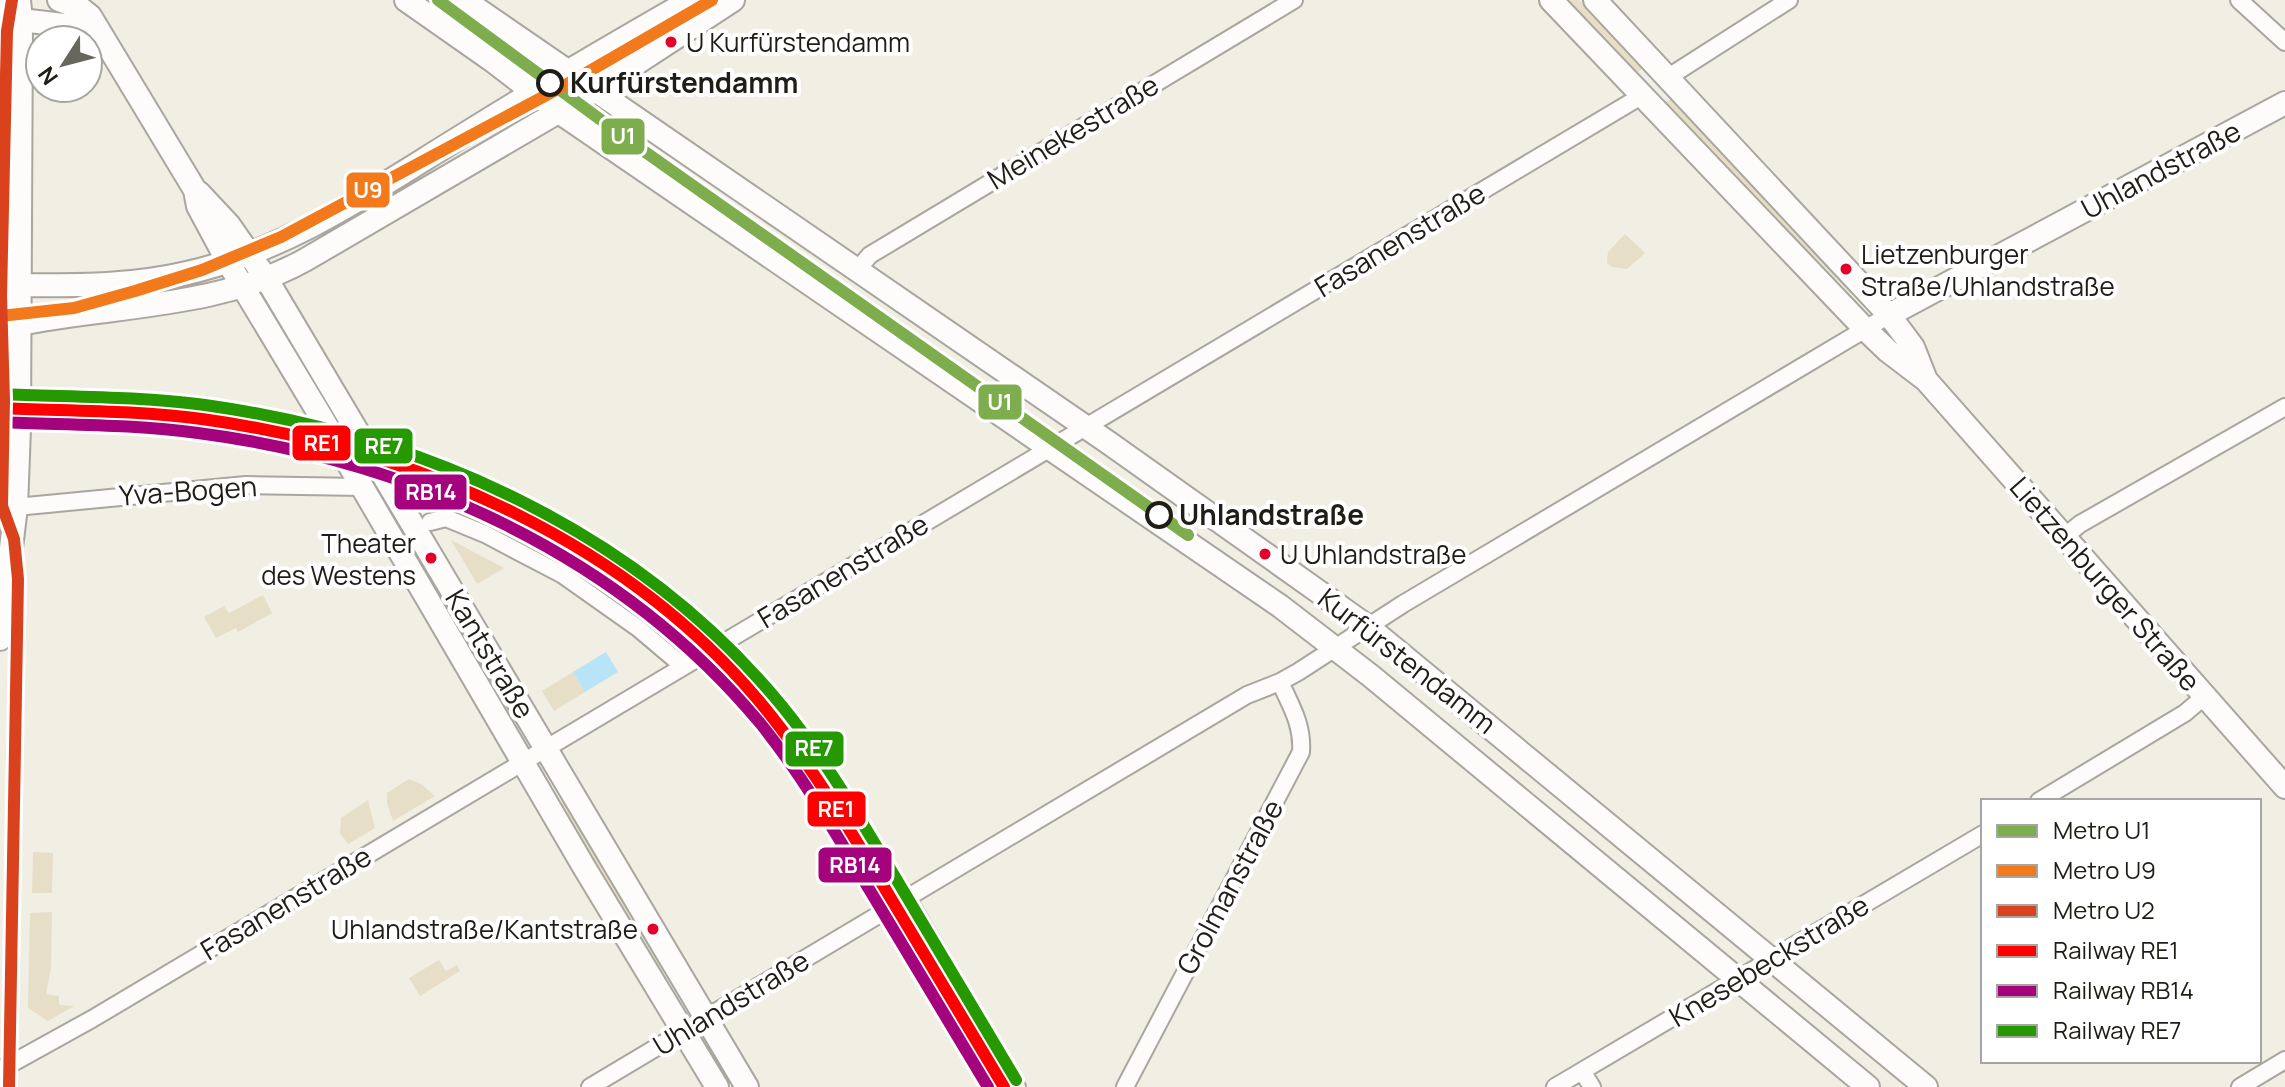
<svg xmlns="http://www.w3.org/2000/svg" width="2285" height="1087" font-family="Manrope,sans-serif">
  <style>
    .green { fill: #e6dec6 }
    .water { fill: #b8e4f7 }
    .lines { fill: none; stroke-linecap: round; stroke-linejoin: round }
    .street-casing { stroke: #a9a69f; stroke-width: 20 }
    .secondary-casing { stroke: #a9a69f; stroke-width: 26 }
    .street { stroke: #fdfcfb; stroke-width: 16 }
    .secondary { stroke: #fdfcfb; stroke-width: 22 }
    .rail-1-casing { stroke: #fff; stroke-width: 18 }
    .rail-2-casing { stroke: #fff; stroke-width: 18 }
    .rail-3-casing { stroke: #fff; stroke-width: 18 }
    .rail-1 { stroke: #f00; stroke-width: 12 }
    .rail-2 { stroke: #a5027d; stroke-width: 12 }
    .rail-3 { stroke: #269900; stroke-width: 12 }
    .metro-1-casing { stroke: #fff; stroke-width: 18 }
    .metro-2-casing { stroke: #fff; stroke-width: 18 }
    .metro-3-casing { stroke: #fff; stroke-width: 18 }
    .metro-1 { stroke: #7dad4c; stroke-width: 12 }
    .metro-2 { stroke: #f3791d; stroke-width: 12 }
    .metro-3 { stroke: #da421e; stroke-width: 12 }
    .bus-dot { fill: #e4002b; stroke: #fff; stroke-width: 3 }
    .stop-dot { fill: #fff; stroke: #1f1d16; stroke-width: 4 }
    .labels { text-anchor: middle; stroke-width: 8; stroke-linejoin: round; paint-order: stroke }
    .bus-label { font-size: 26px; fill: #1f1d16; stroke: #fff; text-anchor: start }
    .stop-label { font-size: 28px; font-weight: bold; fill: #1f1d16; stroke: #fff; text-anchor: start }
    .street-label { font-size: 28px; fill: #1f1d16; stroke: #fff }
    .line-badge { stroke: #fff; stroke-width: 3 }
    .badge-label { font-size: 22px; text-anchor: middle; font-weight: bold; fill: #fff }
  </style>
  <rect width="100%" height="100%" fill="#f1eee4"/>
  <path class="green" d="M1565,0H1579L1643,68L1635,75Z
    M1673,98L1855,290L1850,293L1664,103Z
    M1625,234L1645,253L1627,269L1612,267L1607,263L1608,252Z
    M451,540L504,568L477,584Z
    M263,595L272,613L238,632L236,628L216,638L204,617L224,606L229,613Z
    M573,672L585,692L554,711L542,691Z
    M409,779L421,784L435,796L393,821L387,803V793Z
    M368,800L375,828L348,844L340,833L341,818Z
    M567,801L668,971L661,974L560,805Z
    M33,852L53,853L52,893H32Z
    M52,912L51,968L46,994L59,996V1005L74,1006L48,1021L28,1008L30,913Z
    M439,960L446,971L457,965L460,971L420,996L409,978Z"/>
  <path class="water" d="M606,652L618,672L585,692L573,672Z"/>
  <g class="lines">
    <g class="street-casing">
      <path id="street" d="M2239,0L2285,42
        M1667,78L1789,0
        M857,270L870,255L1294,0
        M16,507L246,485L362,487
        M430,522L446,518L485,534L563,575L638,628L683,666
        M2064,537L2080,524L2285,407
        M2039,801L2185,713L2205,696
        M907,898L1017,1087
        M0,1070L92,1019L1643,95
        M1582,1071L1592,1087
        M590,1087L1247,695L1280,682L1298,672L1403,604L1889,315
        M1125,1087L1301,752C1303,725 1291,706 1280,682
        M1555,1087L1983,834
        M2240,1087L2285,1060"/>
    </g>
    <g class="secondary-casing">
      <path id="secondary" d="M59,0L80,8L90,16L195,190L198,206L228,262L323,420L584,867L717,1087
        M406,0L493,61L559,112L1280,606L1371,676L1868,1087
        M464,0L1109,443L1367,626L1926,1087
        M1551,0L1864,328L1888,351L1926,380L2285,787
        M1595,0L1889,315L1913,347L1926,380
        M0,5L21,20L80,27L93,25
        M0,73V96
        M199,193L229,225L266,278L747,1087
        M0,285C65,285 123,288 187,273C289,250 374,190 462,136C537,89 614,44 691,0
        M1889,315L2285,103
        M0,325L19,324C114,305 219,308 305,260L594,91L733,0
        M0,639L16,507L19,429L21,20L19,0"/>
    </g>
    <use href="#street" class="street"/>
    <use href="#secondary" class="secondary"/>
    <g class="rail-1-casing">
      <path id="rail-1" d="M0,408C67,411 135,410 202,419C417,449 635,543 772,717C817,774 853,835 890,897C928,960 966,1024 1004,1087"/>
    </g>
    <g class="rail-2-casing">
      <path id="rail-2" d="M0,422C66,425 133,424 198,433C413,461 620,555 760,723C802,775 835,832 869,889C909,955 948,1021 988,1087"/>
    </g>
    <g class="rail-3-casing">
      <path id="rail-3" d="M1,394C68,397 137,396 205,405C425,436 638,531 782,706C826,760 861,821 898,882C937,948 977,1014 1016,1080"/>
    </g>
    <use href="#rail-1" class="rail-1"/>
    <use href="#rail-2" class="rail-2"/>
    <use href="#rail-3" class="rail-3"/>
    <g class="metro-1-casing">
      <path id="metro-1" d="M438,0L624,137L1188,535"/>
    </g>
    <g class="metro-2-casing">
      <path id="metro-2" d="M0,316L74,308L135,291L202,270L281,237L569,83L712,0"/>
    </g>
    <g class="metro-3-casing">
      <path id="metro-3" d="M9,1087L18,579L14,539L2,506L4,400L1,296L7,31L12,0"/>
    </g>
    <use href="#metro-1" class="metro-1"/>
    <use href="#metro-2" class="metro-2"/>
    <use href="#metro-3" class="metro-3"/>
  </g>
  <g class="bus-dot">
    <circle cx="671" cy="42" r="7"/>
    <circle cx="1846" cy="269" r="7"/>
    <circle cx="1265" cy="554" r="7"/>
    <circle cx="431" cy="558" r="7"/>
    <circle cx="653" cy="929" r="7"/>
  </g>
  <g class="stop-dot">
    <circle cx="550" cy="83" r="12"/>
    <circle cx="1159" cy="515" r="12"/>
  </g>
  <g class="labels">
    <g class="bus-label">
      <text x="686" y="52">U Kurfürstendamm</text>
      <text x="1861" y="264">Lietzenburger<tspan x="1861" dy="32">Straße/Uhlandstraße</tspan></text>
      <text x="416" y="553" text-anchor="end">Theater<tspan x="416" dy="32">des Westens</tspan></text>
      <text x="1280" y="564">U Uhlandstraße</text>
      <text x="638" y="939" text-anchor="end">Uhlandstraße/Kantstraße</text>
    </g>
    <g class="stop-label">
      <text x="570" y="93">Kurfürstendamm</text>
      <text x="1179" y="525">Uhlandstraße</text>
    </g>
    <g class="street-label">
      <text transform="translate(1073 132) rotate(-31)" y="10">Meinekestraße</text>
      <text transform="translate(2161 170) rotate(-28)" y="10">Uhlandstraße</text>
      <text transform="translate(1400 240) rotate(-31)" y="10">Fasanenstraße</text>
      <text transform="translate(188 491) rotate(-4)" y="10">Yva-Bogen</text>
      <text transform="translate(843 571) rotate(-31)" y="10">Fasanenstraße</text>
      <text transform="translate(2105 584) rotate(49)" y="10">Lietzenburger Straße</text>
      <text transform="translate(490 654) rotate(59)" y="10">Kantstraße</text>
      <text transform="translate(1407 661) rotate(38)" y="10">Kurfürstendamm</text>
      <text transform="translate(1230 887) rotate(-62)" y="10">Grolmanstraße</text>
      <text transform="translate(286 903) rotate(-31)" y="10">Fasanenstraße</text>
      <text transform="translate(1769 961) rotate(-31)" y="10">Knesebeckstraße</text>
      <text transform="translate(731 1003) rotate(-31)" y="10">Uhlandstraße</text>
    </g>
  </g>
  <g class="line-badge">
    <rect x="600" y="117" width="46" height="39" rx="8" fill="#7dad4c"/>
    <rect x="345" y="171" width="46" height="38" rx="8" fill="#f3791d"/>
    <rect x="977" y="383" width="46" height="38" rx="8" fill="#7dad4c"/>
    <rect x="291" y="424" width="61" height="38" rx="8" fill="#f00"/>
    <rect x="353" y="427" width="61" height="38" rx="8" fill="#269900"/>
    <rect x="393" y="473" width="75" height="38" rx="8" fill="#a5027d"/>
    <rect x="784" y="730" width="61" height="38" rx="8" fill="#269900"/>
    <rect x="806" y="790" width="61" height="38" rx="8" fill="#f00"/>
    <rect x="817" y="846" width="76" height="38" rx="8" fill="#a5027d"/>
  </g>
  <g class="badge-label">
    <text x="623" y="144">U1</text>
    <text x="368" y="198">U9</text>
    <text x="1000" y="410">U1</text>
    <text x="322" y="451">RE1</text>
    <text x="384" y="454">RE7</text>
    <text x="431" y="500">RB14</text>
    <text x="814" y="756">RE7</text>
    <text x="836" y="817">RE1</text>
    <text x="855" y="873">RB14</text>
  </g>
  <rect x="1981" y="799" width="280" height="264" fill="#ffffff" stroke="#a5a5a2" stroke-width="2"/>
  <rect x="1997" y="825" width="40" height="12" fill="#7dad4c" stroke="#a5a5a2" stroke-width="2"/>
  <text x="2053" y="839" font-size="24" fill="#1f1d16">Metro U1</text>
  <rect x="1997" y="865" width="40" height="12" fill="#f3791d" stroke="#a5a5a2" stroke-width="2"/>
  <text x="2053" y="879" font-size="24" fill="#1f1d16">Metro U9</text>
  <rect x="1997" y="905" width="40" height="12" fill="#da421e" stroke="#a5a5a2" stroke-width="2"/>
  <text x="2053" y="919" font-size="24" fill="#1f1d16">Metro U2</text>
  <rect x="1997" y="945" width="40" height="12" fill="#ff0000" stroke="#a5a5a2" stroke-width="2"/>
  <text x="2053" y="959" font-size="24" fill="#1f1d16">Railway RE1</text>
  <rect x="1997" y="985" width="40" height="12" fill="#a5027d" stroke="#a5a5a2" stroke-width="2"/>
  <text x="2053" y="999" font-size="24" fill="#1f1d16">Railway RB14</text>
  <rect x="1997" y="1025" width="40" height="12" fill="#269900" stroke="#a5a5a2" stroke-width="2"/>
  <text x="2053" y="1039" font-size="24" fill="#1f1d16">Railway RE7</text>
  <g transform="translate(64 64) rotate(234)"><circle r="38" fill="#ffffff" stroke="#a5a5a2" stroke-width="2"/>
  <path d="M0-6L14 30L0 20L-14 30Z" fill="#68665e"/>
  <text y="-12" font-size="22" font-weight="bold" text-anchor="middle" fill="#1f1d16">N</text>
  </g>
</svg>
